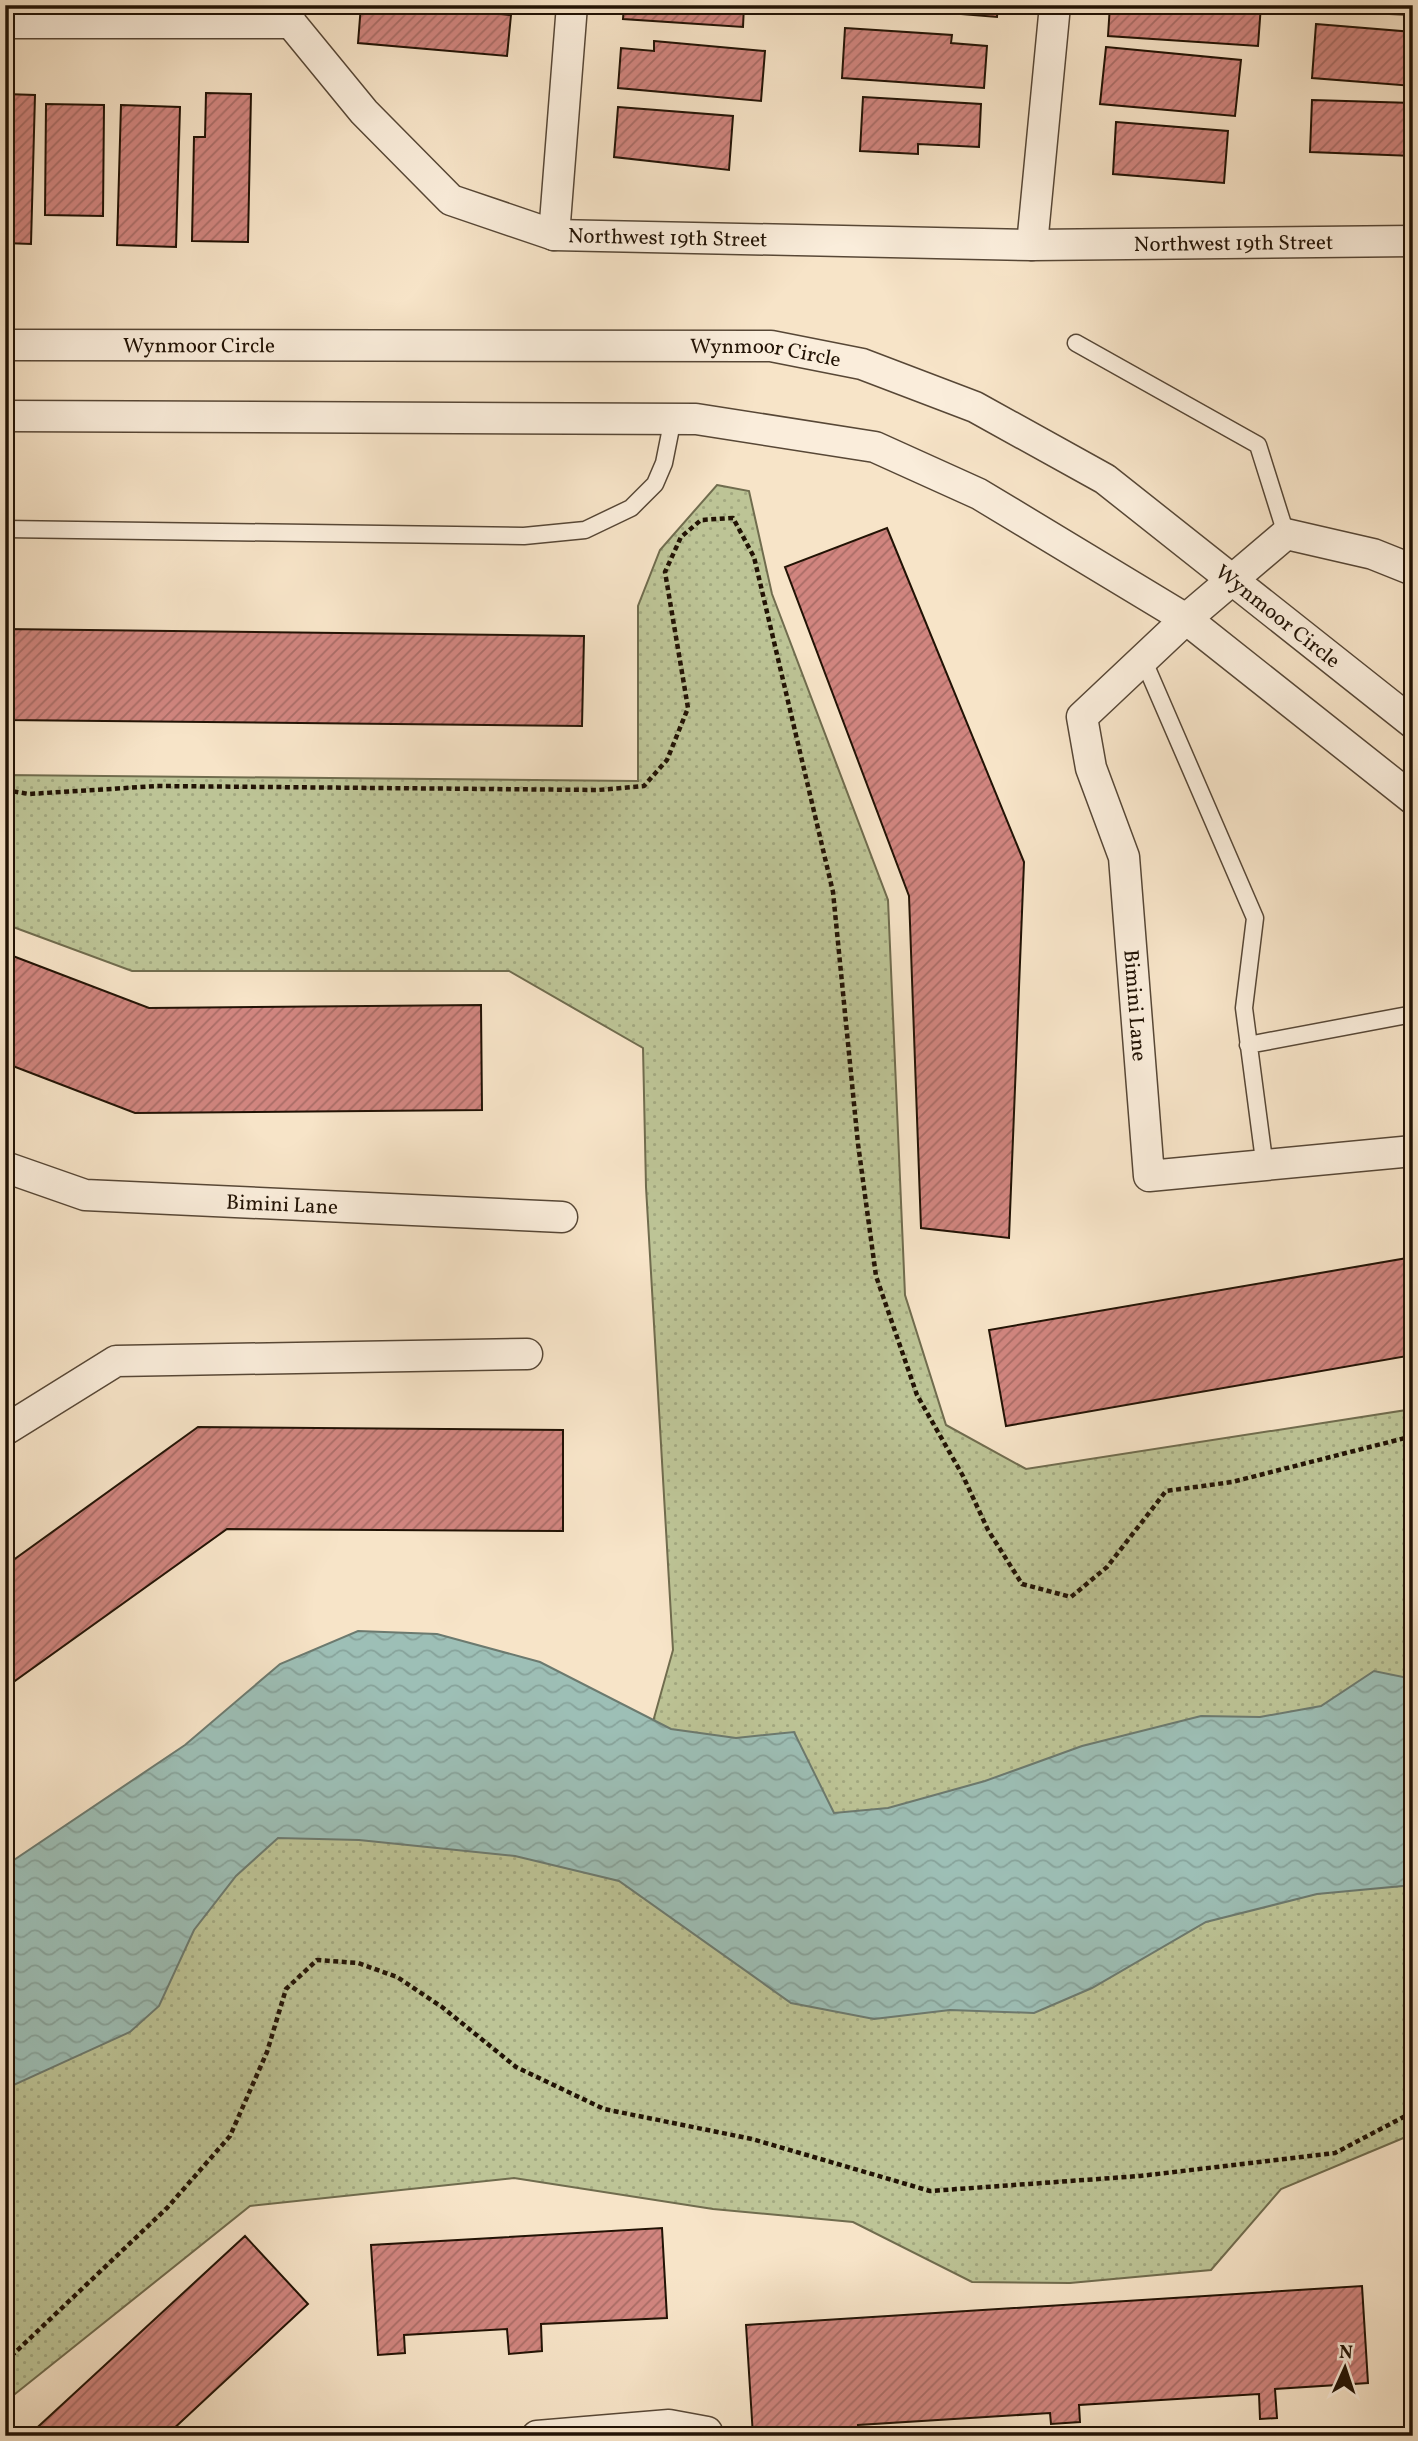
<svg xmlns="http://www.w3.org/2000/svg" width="1418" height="2441" font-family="Vollkorn,serif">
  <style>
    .grass { fill: url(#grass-dots); stroke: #706c4e; stroke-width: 2 }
    .water { fill: url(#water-waves); stroke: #6c7a6f; stroke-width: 2 }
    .building { fill: url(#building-hatch); stroke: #221305; stroke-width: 2 }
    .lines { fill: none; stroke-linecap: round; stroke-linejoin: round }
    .service-casing { stroke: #574736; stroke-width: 19 }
    .minor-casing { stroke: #574736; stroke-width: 33 }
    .path { stroke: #221305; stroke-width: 4.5; stroke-dasharray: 5 3.5; stroke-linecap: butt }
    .service { stroke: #faeddb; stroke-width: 16 }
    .minor { stroke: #faeddb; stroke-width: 30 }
    .labels { text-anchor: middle; stroke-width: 5; stroke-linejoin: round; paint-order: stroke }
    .street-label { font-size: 21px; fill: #221305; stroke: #faeddb }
  </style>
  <defs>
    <pattern id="grass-dots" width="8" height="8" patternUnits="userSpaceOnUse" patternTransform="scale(1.75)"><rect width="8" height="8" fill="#bdc496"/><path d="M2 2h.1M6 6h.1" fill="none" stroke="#a2a880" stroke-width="1.8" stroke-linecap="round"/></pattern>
    <pattern id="water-waves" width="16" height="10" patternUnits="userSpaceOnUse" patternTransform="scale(1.75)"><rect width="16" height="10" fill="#9dbfb6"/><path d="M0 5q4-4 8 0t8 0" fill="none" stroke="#87a39b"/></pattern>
    <pattern id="building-hatch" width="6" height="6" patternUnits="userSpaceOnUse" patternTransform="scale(1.75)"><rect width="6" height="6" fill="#d1857f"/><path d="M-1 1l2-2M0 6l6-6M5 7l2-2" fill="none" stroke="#a96c66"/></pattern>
  </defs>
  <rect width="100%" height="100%" fill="#f7e4c8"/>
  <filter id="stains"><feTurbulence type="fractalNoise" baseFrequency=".00286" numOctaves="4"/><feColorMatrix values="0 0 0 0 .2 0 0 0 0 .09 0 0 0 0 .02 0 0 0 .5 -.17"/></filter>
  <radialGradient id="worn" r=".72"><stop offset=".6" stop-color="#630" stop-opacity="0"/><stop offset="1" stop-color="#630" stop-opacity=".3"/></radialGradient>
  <path class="grass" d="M717,485L749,491L772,594L888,900L905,1295L946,1425L1026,1469L1413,1409V2134L1281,2189L1211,2270L1070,2283L972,2282L853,2222L713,2209L514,2178L250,2206L5,2402V1993L245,1746L644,1754L673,1650L646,1187L643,1048L509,971H132L5,924V775L638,781V606L660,550Z"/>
  <path class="water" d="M358,1631L437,1634L540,1662L671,1729L736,1738L794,1732L834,1813L888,1808L985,1781L1082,1746L1201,1716L1260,1717L1321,1706L1374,1671L1413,1679V1885L1317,1894L1206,1922L1092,1988L1034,2013L950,2010L874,2019L791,2003L619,1881L515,1856L359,1840L278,1838L236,1876L194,1930L159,2006L130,2032L5,2089V1866L185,1745L280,1664Z
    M1413,2378V2436H1407Z"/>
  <path class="building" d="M361,5H472L471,11L511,15L507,56L358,43Z
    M624,5H744L743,27L623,19Z
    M850,5H998L997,17Z
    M1110,5H1261L1258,46L1108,36Z
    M1315,5H1413V15L1315,11Z
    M1316,24L1413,32V86L1312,78Z
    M845,28L952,35L951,43L987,46L984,88L842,78Z
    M654,41L765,51L761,101L618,88L621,48L654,51Z
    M1106,47L1241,60L1235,116L1100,104Z
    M206,93L251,94L248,242L192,241L194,137H205Z
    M5,94L35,95L31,244L5,243Z
    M863,97L981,104L979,147L918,144V154L860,151Z
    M1312,100L1413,103V156L1310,152Z
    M46,104L104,105L103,216L45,215Z
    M121,105L180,107L176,247L117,245Z
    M618,107L733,116L729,170L614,157Z
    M1116,122L1228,131L1224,183L1113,174Z
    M887,528L1024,862L1009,1238L921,1228L909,896L785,567Z
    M5,629L584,636L582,726L5,720Z
    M5,953L149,1008L481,1005L482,1110L135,1113L5,1063Z
    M1413,1257V1355L1006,1426L989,1330Z
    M198,1427L563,1430V1531L227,1529L5,1688V1566Z
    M662,2228L667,2318L541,2324L542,2351L509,2354L507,2329L404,2335L405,2353L378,2355L371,2245Z
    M245,2236L308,2304L169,2433L171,2436H28Z
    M1362,2286L1368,2383L1275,2389L1277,2418L1260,2419L1259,2394L1079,2405L1080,2422L1051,2424L1050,2413L858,2425V2430L753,2436L746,2325Z"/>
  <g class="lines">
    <g class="service-casing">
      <path id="service" d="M1076,343L1258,445L1286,534
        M5,529L524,536L585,530L631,508L655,484L664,463L673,418
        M1143,659L1255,918L1244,1008L1265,1168
        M1248,1045L1413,1014"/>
    </g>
    <g class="minor-casing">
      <g id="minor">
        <path id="s1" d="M286,5L291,23L364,112L451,200L554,235L1032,245L1413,241"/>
        <path d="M5,23H291"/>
        <path d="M554,235L572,5"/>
        <path d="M1032,245L1055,5"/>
        <path id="s2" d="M5,345L771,346L862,364L975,407L1105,479L1413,723"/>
        <path d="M5,416L696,419L875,447L979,494L1186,619L1413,799"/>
        <path id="s3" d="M1413,570L1373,554L1286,534L1186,619L1082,717L1091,768L1124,857L1149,1176L1413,1151"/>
        <path id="s4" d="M5,1167L85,1195L562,1217"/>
        <path d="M5,1430L116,1361L527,1354"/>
        <path d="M537,2436L669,2425L707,2432V2436"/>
      </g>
    </g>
    <path class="path" d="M5,790L29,794L158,786L598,790L644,786L667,760L688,708L665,572L681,537L701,520L733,518L754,557L833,892L858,1144L876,1276L917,1395L963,1476L988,1530L1022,1584L1071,1597L1107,1567L1166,1491L1232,1482L1413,1436
      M5,2362L167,2208L230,2136L267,2052L286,1989L317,1960L358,1963L397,1977L442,2007L516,2067L604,2109L752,2139L930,2191L1140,2176L1335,2153L1413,2112"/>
    <use href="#service" class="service"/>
    <use href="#minor" class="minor"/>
  </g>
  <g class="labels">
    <g class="street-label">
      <text dy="7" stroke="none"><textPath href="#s1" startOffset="480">Northwest 19th Street</textPath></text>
      <text dy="7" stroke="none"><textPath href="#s1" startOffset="1046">Northwest 19th Street</textPath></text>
      <text dy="7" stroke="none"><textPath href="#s2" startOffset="194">Wynmoor Circle</textPath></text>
      <text dy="7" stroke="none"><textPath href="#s2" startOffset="761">Wynmoor Circle</textPath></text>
      <text dy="7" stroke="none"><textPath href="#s2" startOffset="1349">Wynmoor Circle</textPath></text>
      <text dy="7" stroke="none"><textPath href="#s3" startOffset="702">Bimini Lane</textPath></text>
      <text dy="7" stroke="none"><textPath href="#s4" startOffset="282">Bimini Lane</textPath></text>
    </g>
  </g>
  <rect width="1418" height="2441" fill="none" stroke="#f7e4c8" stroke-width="28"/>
  <rect x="7" y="7" width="1404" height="2427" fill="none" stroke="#221305" stroke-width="3.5"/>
  <rect x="14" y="14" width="1390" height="2413" fill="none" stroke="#221305" stroke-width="2"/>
  <g transform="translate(1345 2368) rotate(3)" stroke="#faeddb" stroke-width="5" paint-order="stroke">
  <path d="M0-5L12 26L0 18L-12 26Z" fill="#221305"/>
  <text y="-10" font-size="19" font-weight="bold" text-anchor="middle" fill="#221305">N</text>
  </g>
  <rect width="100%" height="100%" filter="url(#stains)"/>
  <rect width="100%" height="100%" fill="url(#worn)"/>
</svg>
